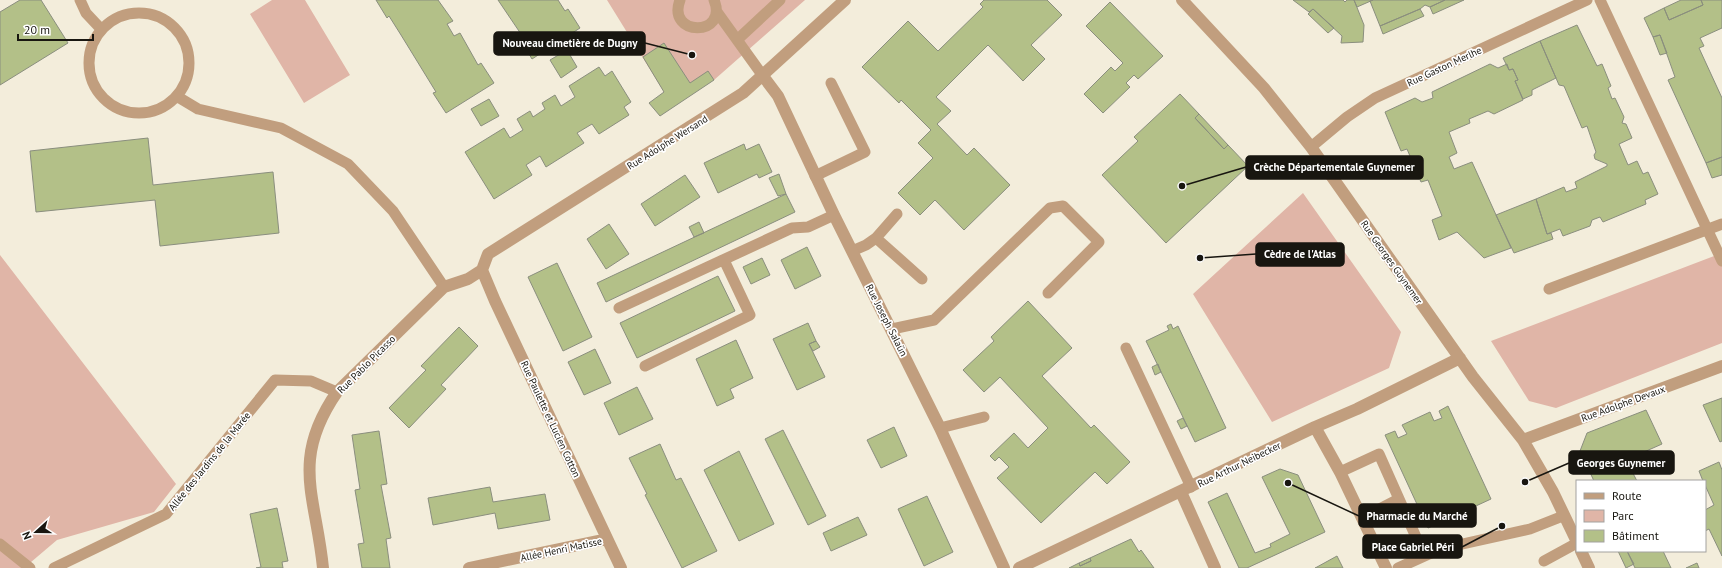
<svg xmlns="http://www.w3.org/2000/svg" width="1722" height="568" font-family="'PT Sans',sans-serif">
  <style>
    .green { fill: #e0b5a7 }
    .building { fill: #b3c088; stroke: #8a8e7e }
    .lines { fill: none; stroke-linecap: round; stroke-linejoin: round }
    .lane { stroke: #c19e7e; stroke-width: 11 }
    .street { stroke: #c19e7e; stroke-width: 12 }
    .labels { text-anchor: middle; stroke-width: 3.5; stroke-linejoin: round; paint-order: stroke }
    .street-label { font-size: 10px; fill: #181610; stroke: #fff }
    .leader { fill: none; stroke: #181610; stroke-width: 1.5 }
    .callout-dot { fill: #181610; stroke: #fff; stroke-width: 1.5 }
    .callout { fill: #181610; stroke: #181610; stroke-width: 1.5 }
    .callout-label { font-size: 11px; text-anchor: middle; font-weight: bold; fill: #fff }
  </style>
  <rect width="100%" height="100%" fill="#f3eddb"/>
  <path class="green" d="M272,0H305L350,75L304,103L250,14Z
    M607,0H805L714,80L664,92Z
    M1303,193L1401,332L1389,368L1272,422L1193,294Z
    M1722,253V343L1556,408L1529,401L1491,341Z
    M0,255L176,484L154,512L57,540L24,568H0Z"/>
  <path class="building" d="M20,0H41L68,43L0,85V12Z
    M376,0H438L453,21L447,24L454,36L460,33L478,65L481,63L494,83L446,113L433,93L436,92L401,35L389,16L387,18Z
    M498,0H558L565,11L568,9L580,28L532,59L520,39L523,37Z
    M984,0H1047L1062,15L1031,45L1045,59L1023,81L988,45L936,97L951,111L937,124L967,155L974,148L1010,185L964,230L935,200L920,215L898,193L933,158L918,143L931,130L901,100L899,103L862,67L908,21L938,51L983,7L980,4Z
    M1293,0H1343L1345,2L1347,0H1354L1364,25L1363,42L1341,43L1342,36L1313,9L1309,12Z
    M1354,0H1373L1357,7Z
    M1373,0H1445L1430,7L1425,5L1420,9L1380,26L1370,1Z
    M1445,0H1464L1433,14L1430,7Z
    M1681,0H1701L1703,5L1669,20L1664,8Z
    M1701,0H1722V28L1700,38L1704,46L1699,48L1722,98V157L1706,163L1668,80L1675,77L1660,35L1653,37L1644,18L1664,8L1669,20L1703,5Z
    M1110,2L1163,56L1138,79L1134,75L1126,83L1130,87L1103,113L1084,94L1111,67L1115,71L1123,63L1086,26Z
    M1313,9L1334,28L1328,33L1308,14Z
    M1420,9L1424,16L1383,34L1380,26Z
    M1577,25L1597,66L1602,64L1611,86L1608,88L1612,99L1615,98L1624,117L1622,123L1626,124L1632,138L1619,144L1628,165L1637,161L1643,174L1648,172L1658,194L1645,200L1646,204L1603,222L1600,217L1592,220L1590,226L1563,236L1560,229L1547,234L1536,199L1564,187L1566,192L1577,188L1575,182L1607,166V164L1595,159L1594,155L1596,152L1587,126L1582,128L1564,86L1559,85L1540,41Z
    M1660,35L1667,53L1660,55L1653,37Z
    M1540,41L1556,78L1532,90V95L1523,99L1515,81L1518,80L1513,69L1509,70L1503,58Z
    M664,43L690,83L708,71L714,80L660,116L649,103L664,92L643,57Z
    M567,50L577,67L561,78L550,60Z
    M1490,64L1498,68L1507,64L1509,70L1513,69L1518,80L1515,81L1523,100L1494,114L1488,111L1469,119L1470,123L1449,132L1457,153L1449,157L1454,169L1472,162L1511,248L1484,258L1457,232L1439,240L1432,220L1442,216L1428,180L1421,182L1407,149L1401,151L1385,112L1415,98L1422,102L1433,98L1432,92Z
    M599,67L605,76L612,71L631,102L624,107L629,115L599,134L592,124L577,133L584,143L546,167L540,156L526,165L532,175L494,199L465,152L504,128L510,138L523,130L517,119L530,111L533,117L545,109L542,103L555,95L561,106L575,97L569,86Z
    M1180,94L1199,114L1195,118L1224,149L1228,145L1248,166L1166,243L1102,175L1138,141L1134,137Z
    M489,99L499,116L481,126L471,109Z
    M1199,114L1228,145L1224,149L1195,118Z
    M148,138L153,185L273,172L279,233L160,246L155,200L36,212L30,151Z
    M744,144L746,150L759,144L772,172L759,178L757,174L718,193L704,163Z
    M1722,157V175L1712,178L1706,163Z
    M779,174L786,194L778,196L769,178Z
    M685,175L700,197L655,226L641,204Z
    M786,194L795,212L606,302L597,283Z
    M1536,199L1547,234L1551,233L1553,239L1514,253L1496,215Z
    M699,222L704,233L694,237L689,227Z
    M609,224L629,254L606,269L587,239Z
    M807,247L821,276L795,289L781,260Z
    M762,258L770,275L751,284L743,267Z
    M557,263L592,337L563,351L528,277Z
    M718,276L735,311L637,358L620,323Z
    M1028,301L1072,348L1042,376L1091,428L1094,425L1130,462L1107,484L1095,472L1041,523L997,478L1009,467L999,457L995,461L990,456L1014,433L1028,448L1048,428L1000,377L984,392L963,370L994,341L991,337Z
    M808,323L816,341L809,344L825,377L797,390L773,339Z
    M1171,324L1173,329L1178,326L1226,428L1195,442L1146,341L1169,330L1167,326Z
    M459,327L478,346L441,385L446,389L409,428L389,408L426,370L421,366Z
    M736,340L753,378L730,389L734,398L717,406L696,359Z
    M816,341L820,347L813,351L809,344Z
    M595,349L611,383L584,395L568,362Z
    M1158,364L1161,372L1155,375L1152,367Z
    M637,387L653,419L619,435L604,403Z
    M1722,398V441L1720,442L1703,405Z
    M1448,406L1491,499L1428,528L1385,435L1395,431L1398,438L1407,434L1402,425L1430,412L1434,421L1442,418L1439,411Z
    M1646,410L1662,444L1626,460L1637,481H1594L1580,451L1587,433Z
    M1183,418L1187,426L1181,429L1177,421Z
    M894,427L907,456L881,468L867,440Z
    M783,430L826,516L808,525L765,439Z
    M379,431L387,484L381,485L391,538L386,539L390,568H362L358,544L364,543L355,490L360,489L352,435Z
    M660,444L676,480L681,478L717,551L682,568L645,495L647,494L629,458Z
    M739,451L774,524L739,541L704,470Z
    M1719,462L1722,470V556L1709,529L1705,531V510L1714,505L1705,485V481H1703L1699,471Z
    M1280,469L1298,475L1325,532L1247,568H1239L1208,502L1227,493L1255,553L1271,547L1270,544L1290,534L1262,477Z
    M490,487L493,502L545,494L550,520L498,529L495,513L433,525L428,498Z
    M927,496L953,552L924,566L898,509Z
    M277,508L288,561L282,562L283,568H256L261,567L250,514Z
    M858,517L867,535L831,551L823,533Z
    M1131,539L1139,552L1141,550L1154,568H1069L1079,563L1080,566L1091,561L1090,558Z
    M1618,551H1627L1634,564L1626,568Z
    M1627,551H1663L1671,568H1635Z
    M1337,556L1343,568H1315L1317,567Z
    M1090,558L1091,561L1080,566L1079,563Z
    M1697,563L1699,568H1686Z"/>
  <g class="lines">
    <path class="lane" d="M80,0L86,13L101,29
      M680,0C666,37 729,37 714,0
      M1600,0L1722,261
      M717,12L763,76
      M89 63a50 50 0 1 1 100 0a50 50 0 1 1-100 0Z
      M737,40L780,0
      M178,97L198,109L281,128L348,164L393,211L444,287
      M1311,147L1347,117L1375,98L1587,0
      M815,176L865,152L831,83
      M876,238L897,214
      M852,251L866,245L876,238L922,279
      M1549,289L1722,224
      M619,308L792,228L808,227L834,215
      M892,329L934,320L1050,208L1063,206L1099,242L1048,293
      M1126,348L1191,487
      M645,366L750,315L724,260
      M940,428L984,417
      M1340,472L1379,454L1424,555
      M1362,518L1399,499
      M0,544L30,568
      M1544,561L1577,543
      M54,568L166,514L275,380L311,381L337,392
      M1398,568L1440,549L1530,529L1563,516"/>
    <path class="street" d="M1182,0L1264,88L1311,147L1473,377L1523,440L1553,492L1577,542
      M763,76L778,96L834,215L940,428L1004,568
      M482,270L488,254L743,93L845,0
      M482,270L495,301L621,568
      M1315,427L1340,472L1386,568
      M1523,440L1722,366
      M1181,492L1215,568
      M1581,551L1589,568
      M323,568C316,496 290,460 337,392L444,287L468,279L482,270
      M469,568L607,539
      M1019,568L1315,427L1357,409L1460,358"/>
  </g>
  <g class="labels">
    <g class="street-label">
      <text transform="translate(1444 66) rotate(-25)" y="4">Rue Gaston Merlhe</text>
      <text transform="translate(667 142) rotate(-32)" y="4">Rue Adolphe Wersand</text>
      <text transform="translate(1392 262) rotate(55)" y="4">Rue Georges Guynemer</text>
      <text transform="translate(887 320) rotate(63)" y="4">Rue Joseph Salaün</text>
      <text transform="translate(366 364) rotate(-45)" y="4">Rue Pablo Picasso</text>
      <text transform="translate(1623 403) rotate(-20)" y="4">Rue Adolphe Devaux</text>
      <text transform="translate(551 419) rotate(65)" y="4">Rue Paulette et Lucien Cotton</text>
      <text transform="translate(209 461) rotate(-51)" y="4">Allée des Jardins de la Marée</text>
      <text transform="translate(1239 464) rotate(-26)" y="4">Rue Arthur Neibecker</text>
      <text transform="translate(561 549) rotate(-12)" y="4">Allée Henri Matisse</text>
    </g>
  </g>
  <path class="leader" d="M692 55L645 43M1182 186L1246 167M1200 258L1256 254M1525 482L1569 463M1288 483L1359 516M1502 526L1462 547"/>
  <g class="callout-dot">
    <circle cx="692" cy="55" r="4"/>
    <circle cx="1182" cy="186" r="4"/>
    <circle cx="1200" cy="258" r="4"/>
    <circle cx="1525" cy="482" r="4"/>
    <circle cx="1288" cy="483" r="4"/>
    <circle cx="1502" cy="526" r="4"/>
  </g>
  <g class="callout">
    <rect x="494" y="32" width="151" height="23" rx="4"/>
    <rect x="1246" y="156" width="177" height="23" rx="4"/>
    <rect x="1256" y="243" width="88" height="23" rx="4"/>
    <rect x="1569" y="451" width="105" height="23" rx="4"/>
    <rect x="1359" y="504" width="117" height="23" rx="4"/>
    <rect x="1363" y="535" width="99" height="23" rx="4"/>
  </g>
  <g class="callout-label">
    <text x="570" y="47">Nouveau cimetière de Dugny</text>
    <text x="1334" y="171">Crèche Départementale Guynemer</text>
    <text x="1300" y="258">Cèdre de l'Atlas</text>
    <text x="1621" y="467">Georges Guynemer</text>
    <text x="1417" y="520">Pharmacie du Marché</text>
    <text x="1413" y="551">Place Gabriel Péri</text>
  </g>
  <rect x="1576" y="480" width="130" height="72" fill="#ffffff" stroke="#a3a29f"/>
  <rect x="1584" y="493" width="20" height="6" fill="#c19e7e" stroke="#a3a29f"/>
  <text x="1612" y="500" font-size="12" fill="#181610">Route</text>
  <rect x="1584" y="510" width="20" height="12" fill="#e0b5a7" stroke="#a3a29f"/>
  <text x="1612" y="520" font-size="12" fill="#181610">Parc</text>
  <rect x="1584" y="530" width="20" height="12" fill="#b3c088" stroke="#a3a29f"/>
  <text x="1612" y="540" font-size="12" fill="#181610">Bâtiment</text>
  <g transform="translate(36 532) rotate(249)" stroke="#ffffff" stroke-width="3" paint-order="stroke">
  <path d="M0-3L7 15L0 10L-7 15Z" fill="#181610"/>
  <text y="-6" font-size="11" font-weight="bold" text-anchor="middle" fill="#181610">N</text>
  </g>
  <path d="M18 34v6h75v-6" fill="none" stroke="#181610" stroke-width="2"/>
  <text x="24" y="34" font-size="12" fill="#181610" stroke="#ffffff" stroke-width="3" paint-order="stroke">20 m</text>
</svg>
